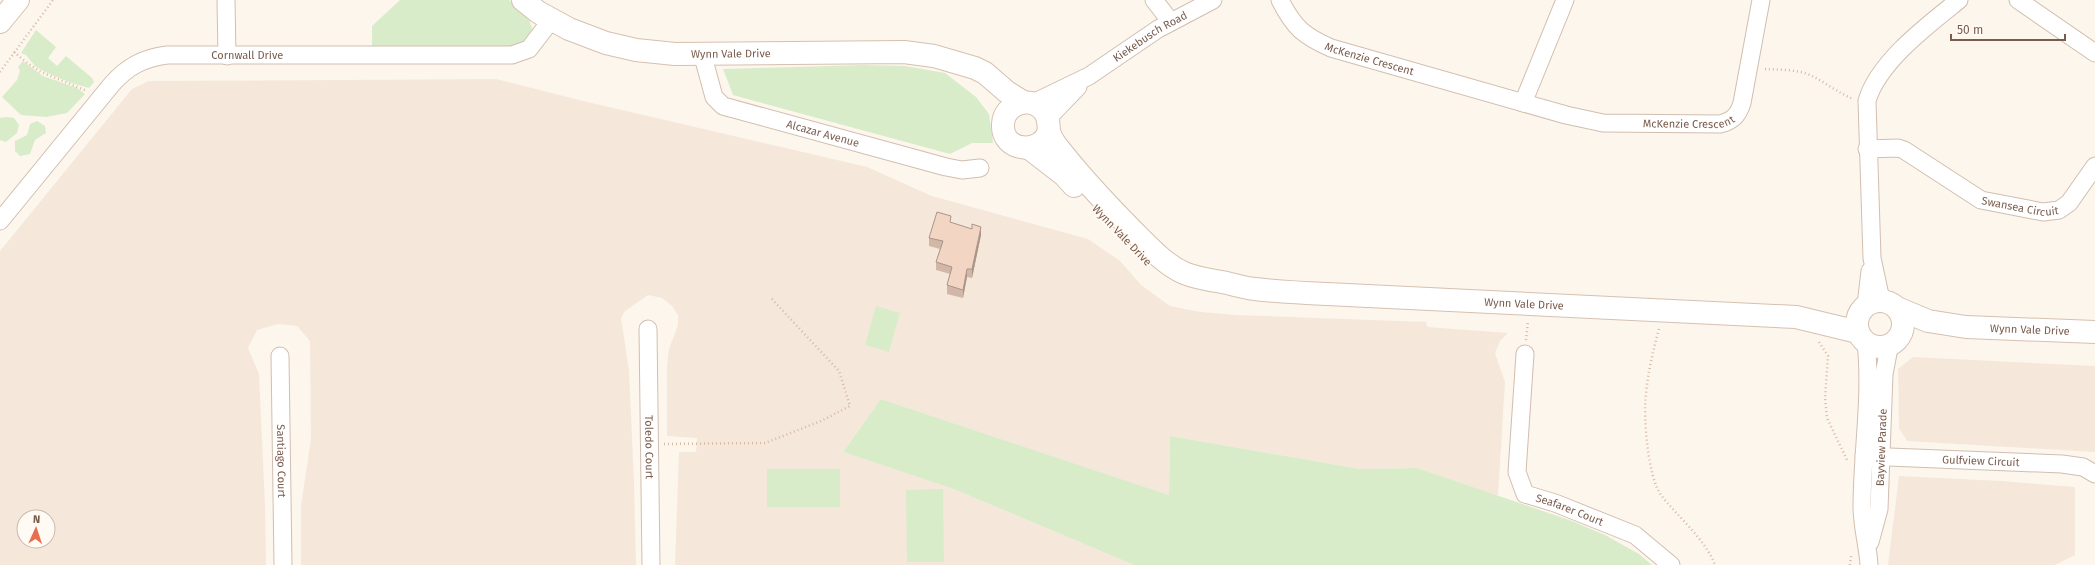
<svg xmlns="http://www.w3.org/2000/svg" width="2095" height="565" font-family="'Fira Sans',sans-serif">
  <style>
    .residential { fill: #f5e8da; fill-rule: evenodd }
    .green { fill: #d8ecc9 }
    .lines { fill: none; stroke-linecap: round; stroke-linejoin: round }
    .street-casing { stroke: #d1beb0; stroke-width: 19 }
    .secondary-casing { stroke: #d6c0b0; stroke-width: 24 }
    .path { stroke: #d9b8a5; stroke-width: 2.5; stroke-dasharray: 1 3; stroke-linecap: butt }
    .street { stroke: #fff; stroke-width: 17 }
    .secondary { stroke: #fff; stroke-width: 22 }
    .wall { fill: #d1b7a8 }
    .shaded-wall { fill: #aa9588 }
    .building { fill: #f3d5c3; stroke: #aa9588 }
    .labels { text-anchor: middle; stroke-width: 3.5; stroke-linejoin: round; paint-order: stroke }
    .street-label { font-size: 11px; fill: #7a5c4d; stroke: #fffaf3 }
  </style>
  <rect width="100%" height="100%" fill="#fdf6ec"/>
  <path class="residential" d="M496,79L583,101L867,167L932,196L1088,239L1120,261L1141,285L1170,306L1200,312L1236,315L1426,322L1427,327L1508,333L1500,341L1495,353L1505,382L1498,496L1417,468L1360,469L1170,436L1169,495L881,399L843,452L956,490L1134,565H675L679,452H696L697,438L667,436V366L669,349L678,325V315L672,306L662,298L648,295L625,311L621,318L629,370L634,483L636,565H301V506L311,439L310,341L297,326L278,324L257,330L248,348L259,374L265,505L266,565H0V251L132,89L149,81ZM24,517H48V541H24Z
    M1913,357L2095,366V452L1907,441L1899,428L1898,369Z
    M1899,476L2001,481L2075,487V555L2055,565H1888Z"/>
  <path class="green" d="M400,0H509L527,14L532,28L529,37L519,46H372V26Z
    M36,30L56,47L48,58L57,66L66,56L92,78L94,82L89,88L71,83L45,72L35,66L26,55L21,53Z
    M23,61L43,76L77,88L85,94L67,113L46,117L21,115L2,97L17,80L20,71L18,67Z
    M864,65L905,66L945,73L976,97L989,114L993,143H972L950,154L733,95L723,69Z
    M6,117L14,118L19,125L17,133L6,142L0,140V118Z
    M37,121L45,126L46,133L35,140L30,154L20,156L15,151V141L27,135L30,124Z
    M876,306L900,313L889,352L865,345Z
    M881,399L1169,495L1170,436L1360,469L1417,468L1572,521L1605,535L1639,554L1652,565H1134L956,490L843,452Z
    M767,469H840V507H767Z
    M943,489L944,562H907L906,490Z"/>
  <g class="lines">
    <g class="street-casing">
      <g id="street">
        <path d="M226,0L227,56"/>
        <path d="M1154,0L1171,22"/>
        <path id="s1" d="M1280,0C1294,28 1304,36 1331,48L1566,115L1603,123L1720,124C1732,121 1738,116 1742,103L1761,0"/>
        <path d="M2018,0L2095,53"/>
        <path id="s2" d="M702,53L714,97L723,106L946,167L962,170L980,168"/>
        <path id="s3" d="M1033,103L1089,76L1158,29L1213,0"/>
        <path d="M1523,103L1565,0"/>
        <path d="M1048,118L1078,87"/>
        <path id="s4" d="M1867,149L1898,148L1904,150L1981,200L2043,212L2059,210L2069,203L2095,166"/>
        <path id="s5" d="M0,221L112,84C128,66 144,58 167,55H512L529,49L552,19"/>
        <path d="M1881,300L1872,258L1867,101C1878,62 1928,25 1959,0"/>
        <path d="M1866,305L1870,271"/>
        <path id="s6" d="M648,329L651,565"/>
        <path d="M1866,342C1872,397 1862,452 1862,507C1862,527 1868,546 1869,565"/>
        <path id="s7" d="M1525,354L1517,472L1525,494L1555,503L1635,535L1671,565"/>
        <path id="s8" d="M280,356L283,565"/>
        <path id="s9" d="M1864,456L2062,464L2083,467L2095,474"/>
        <path id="s10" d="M1870,542L1879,509L1884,374L1890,343"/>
      </g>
    </g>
    <g class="secondary-casing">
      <g id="secondary">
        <path id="s11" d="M523,0L538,12L569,29L606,43L636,50L675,54L904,52L934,56L975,68L985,73L1007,92L1023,102"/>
        <path d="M0,22L18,0"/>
        <path id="s12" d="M1049,130C1042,156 1001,152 1003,124C1004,104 1030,95 1043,110C1049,116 1048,122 1049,130C1050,139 1058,148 1064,155C1088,185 1115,213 1142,240C1154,252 1168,266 1184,273C1196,278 1209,280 1222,282C1233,284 1244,288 1255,289C1279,292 1303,293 1327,294L1796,317L1858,332"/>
        <path d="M1029,148L1064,175L1074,186"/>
        <circle cx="1880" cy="324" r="23"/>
        <path id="s13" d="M1897,308L1928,321L1966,327L2095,332"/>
      </g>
    </g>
    <path class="path" d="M14,52L26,62L41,72L87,91
      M1765,69C1781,70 1800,69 1814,77C1827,84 1839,93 1853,99
      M0,72L53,0
      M1659,329C1653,351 1648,372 1646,394C1643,416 1648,478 1661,495C1677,516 1706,540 1715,565
      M1526,340L1528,321
      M1819,342L1828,356L1825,398L1827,418L1847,460
      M664,444L765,443L821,421L850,406L839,371L770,297
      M1850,565L1851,556"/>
    <use href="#street" class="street"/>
    <use href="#secondary" class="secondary"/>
  </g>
  <path class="wall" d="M951,222L981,235L972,278L967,277L963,298L947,294V285L950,274L936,270V262L940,249L929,246V238Z"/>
  <path class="shaded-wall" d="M981,227V235L972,278V269Z
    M967,269V277L963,298V290Z"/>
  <path class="building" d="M937,212L951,216L950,222L972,229V224L981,227L972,269H967L963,290L947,285L952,267L936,262L943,241L929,238Z"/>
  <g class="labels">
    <g class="street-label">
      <text dy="4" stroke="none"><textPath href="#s3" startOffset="135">Kiekebusch Road</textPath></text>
      <text dy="4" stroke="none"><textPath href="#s11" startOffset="220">Wynn Vale Drive</textPath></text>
      <text dy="4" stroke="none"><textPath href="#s5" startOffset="321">Cornwall Drive</textPath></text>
      <text dy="4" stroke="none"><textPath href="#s1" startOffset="112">McKenzie Crescent</textPath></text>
      <text dy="4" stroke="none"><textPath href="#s1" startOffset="440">McKenzie Crescent</textPath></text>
      <text dy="4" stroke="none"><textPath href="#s2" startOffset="162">Alcazar Avenue</textPath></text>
      <text dy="4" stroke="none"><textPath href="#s4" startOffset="169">Swansea Circuit</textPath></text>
      <text transform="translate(1122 235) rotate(46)" y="4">Wynn Vale Drive</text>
      <text dy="4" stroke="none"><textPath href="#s12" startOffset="684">Wynn Vale Drive</textPath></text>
      <text dy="4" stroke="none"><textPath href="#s13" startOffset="136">Wynn Vale Drive</textPath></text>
      <text dy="4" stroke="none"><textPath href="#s6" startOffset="118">Toledo Court</textPath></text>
      <text dy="4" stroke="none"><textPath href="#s10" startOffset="96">Bayview Parade</textPath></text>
      <text dy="4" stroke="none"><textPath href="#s8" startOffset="105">Santiago Court</textPath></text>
      <text dy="4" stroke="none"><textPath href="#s9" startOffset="117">Gulfview Circuit</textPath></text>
      <text dy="4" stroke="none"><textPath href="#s7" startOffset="189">Seafarer Court</textPath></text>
    </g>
  </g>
  <g transform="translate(36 529) rotate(3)"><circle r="19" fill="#fffaf3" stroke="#cabbb1"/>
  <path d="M0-3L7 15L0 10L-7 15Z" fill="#e76f51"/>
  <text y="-6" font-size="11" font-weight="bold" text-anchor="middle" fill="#7a5c4d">N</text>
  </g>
  <path d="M1951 34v6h114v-6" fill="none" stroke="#7a5c4d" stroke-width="2"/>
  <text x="1957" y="34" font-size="12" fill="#7a5c4d" stroke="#fffaf3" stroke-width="3" paint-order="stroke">50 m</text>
</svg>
